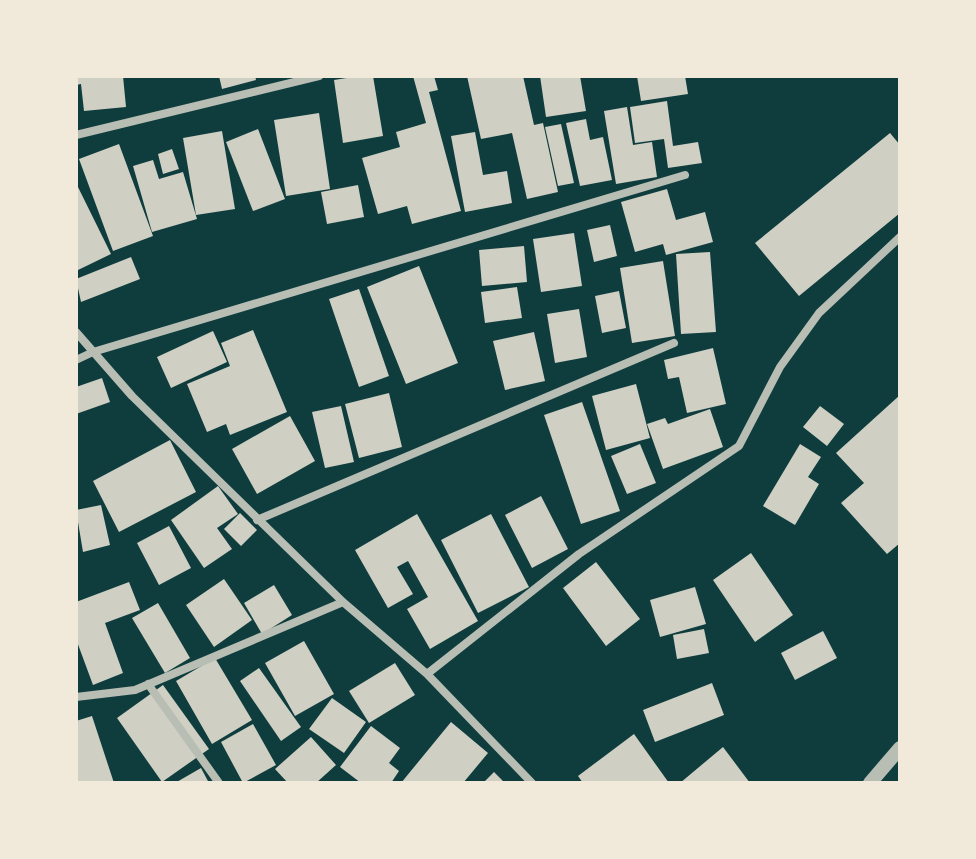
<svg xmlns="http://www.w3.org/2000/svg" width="976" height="859" font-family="Quicksand,sans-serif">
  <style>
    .building { fill: #cfcfc3 }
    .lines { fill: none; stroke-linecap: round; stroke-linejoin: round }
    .minor { stroke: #b8beb3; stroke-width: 8 }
    .tertiary { stroke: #b8beb3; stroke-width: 14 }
  </style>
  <rect width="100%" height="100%" fill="#0f3d3e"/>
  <path class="building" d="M76,76H123L126,107L84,111L81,84L76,85Z
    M219,76H255L256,80L222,89Z
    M359,76H373L383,136L343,143L334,80Z
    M413,76H434L438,90L429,92L461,211L412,224L407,206L378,214L362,158L400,147L396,132L426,123Z
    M467,76H523L534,125L543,123L558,192L527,199L512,133L481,139Z
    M540,76H580L586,111L546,117Z
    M637,76H685L688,94L641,101Z
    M667,101L673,146L698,142L702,163L668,168L664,139L635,143L630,107Z
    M627,107L633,145L652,142L657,177L616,184L604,111Z
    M319,113L330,189L286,196L274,120Z
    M586,119L590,140L603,137L612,180L580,186L566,123Z
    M561,124L574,183L558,186L545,127Z
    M258,129L285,199L253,211L226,142Z
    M222,131L235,209L196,215L183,138Z
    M475,132L483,175L507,171L512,203L465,212L451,136Z
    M890,133L900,145V213L799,296L755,243Z
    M119,144L153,236L113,251L79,159Z
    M172,149L179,169L163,174L158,154Z
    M153,160L159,179L183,172L197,219L152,232L133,166Z
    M76,183L111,254L76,271Z
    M358,185L364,217L327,224L321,192Z
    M667,189L676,220L705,212L713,242L666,255L663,244L635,252L621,202Z
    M610,225L617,256L594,262L587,230Z
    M574,233L582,286L541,292L533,239Z
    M524,246L527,282L482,286L479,250Z
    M710,252L716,332L681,334L676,254Z
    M131,257L140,279L81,302L76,279Z
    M663,261L675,336L632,343L620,268Z
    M419,266L458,363L406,384L367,287Z
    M517,287L522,318L485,323L481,292Z
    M359,289L389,376L359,387L329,299Z
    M619,291L626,328L602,333L595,296Z
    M579,309L587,357L555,363L547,314Z
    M253,330L287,412L230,435L226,424L207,432L187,384L230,366L221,343Z
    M213,331L227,362L171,388L157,357Z
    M534,332L545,381L505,390L493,341Z
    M713,348L726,404L687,413L679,377L668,379L664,360Z
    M102,378L110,402L76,414V387Z
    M636,384L650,438L606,450L592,396Z
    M389,393L402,447L359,458L345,404Z
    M900,395V543L887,554L841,503L864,483L836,453Z
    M582,402L620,511L581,524L544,415Z
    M341,406L354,462L325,468L312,412Z
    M820,406L844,424L827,446L803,427Z
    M710,409L723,447L663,469L647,424L665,418L668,424Z
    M290,416L315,461L257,494L232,449Z
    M170,440L196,492L119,532L93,481Z
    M640,444L656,483L627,494L611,456Z
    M800,444L821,457L808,477L819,484L795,525L763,506Z
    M218,486L238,514L217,528L232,549L204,568L171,520Z
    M541,496L568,549L532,568L505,515Z
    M101,505L110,545L83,552L76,510Z
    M240,513L257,530L241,546L224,529Z
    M417,514L478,621L430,649L407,609L428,597L408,561L397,567L413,594L388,608L355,550Z
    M491,514L529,587L478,613L441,540Z
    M169,526L191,568L159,585L137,543Z
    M751,553L793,615L755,642L713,580Z
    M596,562L640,619L606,646L563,588Z
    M224,579L252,620L214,647L186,605Z
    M129,582L140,610L105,623L123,673L93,685L76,639V602Z
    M274,585L292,615L262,634L244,603Z
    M695,587L706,624L660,637L650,600Z
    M158,603L190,658L165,673L132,618Z
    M704,629L709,653L677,659L673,635Z
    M823,631L837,658L795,680L781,653Z
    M304,641L334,694L295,716L265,663Z
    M215,658L252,720L212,744L176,681Z
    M395,663L415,695L369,723L349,691Z
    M259,668L301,727L281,741L240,681Z
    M712,683L724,715L655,742L643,710Z
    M163,685L209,749L162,782L117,718Z
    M332,698L366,722L344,753L309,729Z
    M92,716L114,783H76V721Z
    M451,722L488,753L463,783H401Z
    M253,724L276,765L243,783L221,742Z
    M371,726L400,748L389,763L399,771L391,783H361L340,767Z
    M634,734L669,783H583L578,776Z
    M311,737L336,765L316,783H288L275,769Z
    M723,747L750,783H680Z
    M201,768L209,783H175Z
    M494,772L505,783H483Z"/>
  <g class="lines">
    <path class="minor" d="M76,135L319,76
      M76,332L132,396L343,602L427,674L532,783
      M76,360L93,352L685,175
      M257,520L674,343
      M427,674L579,554L739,446L780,367L819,313L900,237
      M148,684L219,783
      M76,697L135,690L343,602"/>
    <path class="tertiary" d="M870,783L900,748"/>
  </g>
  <rect width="976" height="859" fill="none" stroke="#f1e9da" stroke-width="156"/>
</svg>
